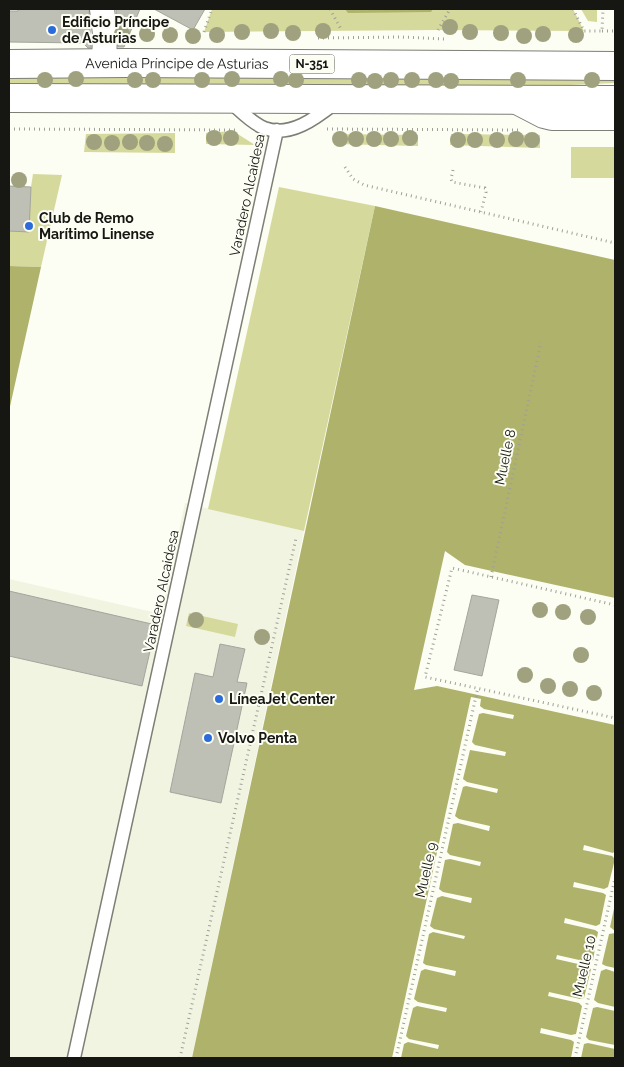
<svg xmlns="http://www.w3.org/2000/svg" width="624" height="1067" font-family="Raleway,sans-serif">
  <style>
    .built { fill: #f2f4e2 }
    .green { fill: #d6d99c }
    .water { fill: #afb26a }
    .pier { fill: #fcfdf3 }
    .building { fill: #bebfb5; stroke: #a4a59c }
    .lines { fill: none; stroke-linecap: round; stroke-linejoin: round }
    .lane-casing { stroke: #7d7e75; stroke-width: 15 }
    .street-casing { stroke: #7d7e75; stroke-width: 26 }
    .secondary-casing { stroke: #7d7e75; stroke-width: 30 }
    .highway-casing { stroke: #7d7e75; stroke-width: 30 }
    .path { stroke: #9fa098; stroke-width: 3; stroke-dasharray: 1 4; stroke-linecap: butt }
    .lane { stroke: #fff; stroke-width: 12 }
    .street { stroke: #fff; stroke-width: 24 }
    .secondary { stroke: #fff; stroke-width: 28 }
    .highway { stroke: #fff; stroke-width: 28 }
    .tree { fill: #a0a17e }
    .poi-dot { fill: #2c6cda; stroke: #fcfdf3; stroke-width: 2 }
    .labels { text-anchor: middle; stroke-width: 4; stroke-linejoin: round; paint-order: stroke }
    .shield { fill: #fcfdf3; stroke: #5b5b56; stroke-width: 1 }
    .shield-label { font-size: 12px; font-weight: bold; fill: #161613 }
    .poi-label { font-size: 14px; font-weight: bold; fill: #161613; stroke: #fcfdf3; text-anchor: start }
    .street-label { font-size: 14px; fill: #161613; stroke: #fcfdf3 }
  </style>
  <rect width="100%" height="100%" fill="#fcfdf3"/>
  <path class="built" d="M185,503L304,531L192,1058H9V579L161,614Z"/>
  <path class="green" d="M212,9H573L584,31L438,30L204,32Z
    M581,9H597V22L588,21Z
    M9,74L615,78V83L570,85H213L9,84Z
    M233,131L255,145L206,144V133Z
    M175,133V153L84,152L86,134Z
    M337,134L418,135V146L336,144Z
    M451,134L540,135V148L450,145Z
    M571,147H615V178H571Z
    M33,174L62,175L41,267L9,266V186L31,187Z
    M279,187L375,206L304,531L208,509Z
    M189,613L238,624L235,637L186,626Z"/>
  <path class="water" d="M345,9H433L431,12L348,13Z
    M375,206L615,260V598L465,565L445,551L414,690L437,686L615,725V1058H192Z
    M9,266L41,267L9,411Z"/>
  <path class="pier" d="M471,697L481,699L480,706L484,709L514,715L513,719L483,713L479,714L472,742L475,745L506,752L505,756L470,750L463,779L467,782L498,789L497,793L466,786L463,787L455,816L459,819L490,826L489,831L458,823L453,824L447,852L450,855L481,862L480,866L450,859L445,860L439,889L443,892L472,898L471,903L442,896L437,898L430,926L434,929L465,936L464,939L433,932L429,934L423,963L426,965L456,971L455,976L425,969L421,971L414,999L418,1002L447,1008L446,1012L417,1006L413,1008L406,1036L409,1039L439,1045L438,1049L408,1042L404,1044L401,1058H392Z
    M584,845L613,853L615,851V904L610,927L615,931V933L609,934L602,964L606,966L615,968V972L606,969L601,971L594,1000L598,1003L615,1007V1011L597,1007L593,1008L586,1037L589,1040L615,1045V1049L588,1043L584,1044L581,1058H571L574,1042L571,1040L540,1033L541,1028L571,1035L576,1034L582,1006L579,1003L548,996L549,992L580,999L584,998L591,969L587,966L556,959L557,955L588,962L593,960L598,932L595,930L564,923L565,918L596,926L600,924L606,895L603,893L573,887L574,882L604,889L608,887L615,859L612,856L583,850Z"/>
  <path class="building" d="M18,9H89L91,48H88L83,43L9,42V11H18Z
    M116,9H140L124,47H118L119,32Z
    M154,9H205L193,30Z
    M9,186L31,187L29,232L9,231Z
    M9,591L156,625L142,686L9,656Z
    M472,595L499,600L482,676L454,670Z
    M220,644L245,649L237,682L247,683L221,803L170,792L195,673L213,677Z"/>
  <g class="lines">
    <g class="lane-casing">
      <path id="lane" d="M229,101C240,110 250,122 264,128C290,138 316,118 335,103
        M74,1058L277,130"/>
    </g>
    <g class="street-casing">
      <path id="street" d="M102,9L105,34L104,63"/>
    </g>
    <g class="secondary-casing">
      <path id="secondary" d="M517,100L544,114L552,116H615"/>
    </g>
    <g class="highway-casing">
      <g id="highway">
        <path id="s1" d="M9,64L127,63L615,66"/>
        <path d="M9,98L615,100"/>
      </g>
    </g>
    <path class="path" d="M330,9L342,31
      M573,9L584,31H602L603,9
      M438,30L450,9
      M602,31H615
      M204,32L212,9
      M318,38L401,37L445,39
      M9,129L236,130
      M327,129L521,130
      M345,167L353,179L364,185L615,243
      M453,170L451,179L452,182L485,188L486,192L481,212
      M491,577L541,342
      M615,605L452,568L425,677L615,718
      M180,1058L296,538
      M396,1058L478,687
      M575,1058L615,878"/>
    <use href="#lane" class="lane"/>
    <use href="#street" class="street"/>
    <use href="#secondary" class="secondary"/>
    <use href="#highway" class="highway"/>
  </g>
  <g class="tree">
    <circle cx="450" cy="27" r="8"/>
    <circle cx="271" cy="31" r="8"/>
    <circle cx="323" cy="31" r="8"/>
    <circle cx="242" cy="32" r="8"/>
    <circle cx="470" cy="32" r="8"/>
    <circle cx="293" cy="33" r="8"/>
    <circle cx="501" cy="33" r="8"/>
    <circle cx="122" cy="34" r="8"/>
    <circle cx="147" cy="34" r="8"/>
    <circle cx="543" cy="34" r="8"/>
    <circle cx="170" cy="35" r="8"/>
    <circle cx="217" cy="35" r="8"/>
    <circle cx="576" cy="35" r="8"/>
    <circle cx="193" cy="36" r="8"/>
    <circle cx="524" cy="36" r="8"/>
    <circle cx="76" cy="79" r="8"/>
    <circle cx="232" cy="79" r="8"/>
    <circle cx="281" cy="79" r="8"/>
    <circle cx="45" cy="80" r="8"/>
    <circle cx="135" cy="80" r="8"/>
    <circle cx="153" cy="80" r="8"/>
    <circle cx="202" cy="80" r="8"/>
    <circle cx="296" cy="80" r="8"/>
    <circle cx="359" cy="80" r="8"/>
    <circle cx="391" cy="80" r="8"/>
    <circle cx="412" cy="80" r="8"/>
    <circle cx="436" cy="80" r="8"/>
    <circle cx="518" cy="80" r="8"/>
    <circle cx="592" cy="80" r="8"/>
    <circle cx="375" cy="81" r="8"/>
    <circle cx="451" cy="81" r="8"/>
    <circle cx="214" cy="138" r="8"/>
    <circle cx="231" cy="138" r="8"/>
    <circle cx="410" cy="138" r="8"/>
    <circle cx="340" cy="139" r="8"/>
    <circle cx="356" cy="139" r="8"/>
    <circle cx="374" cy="139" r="8"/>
    <circle cx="391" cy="139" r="8"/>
    <circle cx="516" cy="139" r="8"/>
    <circle cx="458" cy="140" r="8"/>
    <circle cx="475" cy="140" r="8"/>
    <circle cx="497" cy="140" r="8"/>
    <circle cx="532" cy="140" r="8"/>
    <circle cx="94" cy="142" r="8"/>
    <circle cx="130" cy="142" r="8"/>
    <circle cx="112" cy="143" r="8"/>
    <circle cx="147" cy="143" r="8"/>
    <circle cx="165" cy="144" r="8"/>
    <circle cx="19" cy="180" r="8"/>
    <circle cx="540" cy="610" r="8"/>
    <circle cx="563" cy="612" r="8"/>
    <circle cx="588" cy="617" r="8"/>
    <circle cx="196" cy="620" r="8"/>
    <circle cx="262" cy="637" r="8"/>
    <circle cx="581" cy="655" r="8"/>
    <circle cx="525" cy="675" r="8"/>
    <circle cx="548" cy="686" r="8"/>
    <circle cx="570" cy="689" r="8"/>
    <circle cx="594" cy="693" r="8"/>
  </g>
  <g class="poi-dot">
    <circle cx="52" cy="30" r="5"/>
    <circle cx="29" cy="226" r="5"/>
    <circle cx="219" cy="699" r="5"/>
    <circle cx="208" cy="738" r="5"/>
  </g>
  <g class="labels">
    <rect class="shield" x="289.5" y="54.5" width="45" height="19" rx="4"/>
    <g class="shield-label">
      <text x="312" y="68">N-351</text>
    </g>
    <g class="poi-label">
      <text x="62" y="27">Edificio Príncipe<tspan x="62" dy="16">de Asturias</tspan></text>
      <text x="39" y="223">Club de Remo<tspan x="39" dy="16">Marítimo Linense</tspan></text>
      <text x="229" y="704">LíneaJet Center</text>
      <text x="218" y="743">Volvo Penta</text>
    </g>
    <g class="street-label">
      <text dy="5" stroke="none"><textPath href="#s1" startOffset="168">Avenida Príncipe de Asturias</textPath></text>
      <text transform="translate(247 195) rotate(-78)" y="5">Varadero Alcaidesa</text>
      <text transform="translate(505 457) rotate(-78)" y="5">Muelle 8</text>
      <text transform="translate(161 591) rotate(-78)" y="5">Varadero Alcaidesa</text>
      <text transform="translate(426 870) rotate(-77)" y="5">Muelle 9</text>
      <text transform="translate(584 966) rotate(-77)" y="5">Muelle 10</text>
    </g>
  </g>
  <rect width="624" height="1067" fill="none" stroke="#161613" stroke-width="20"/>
</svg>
